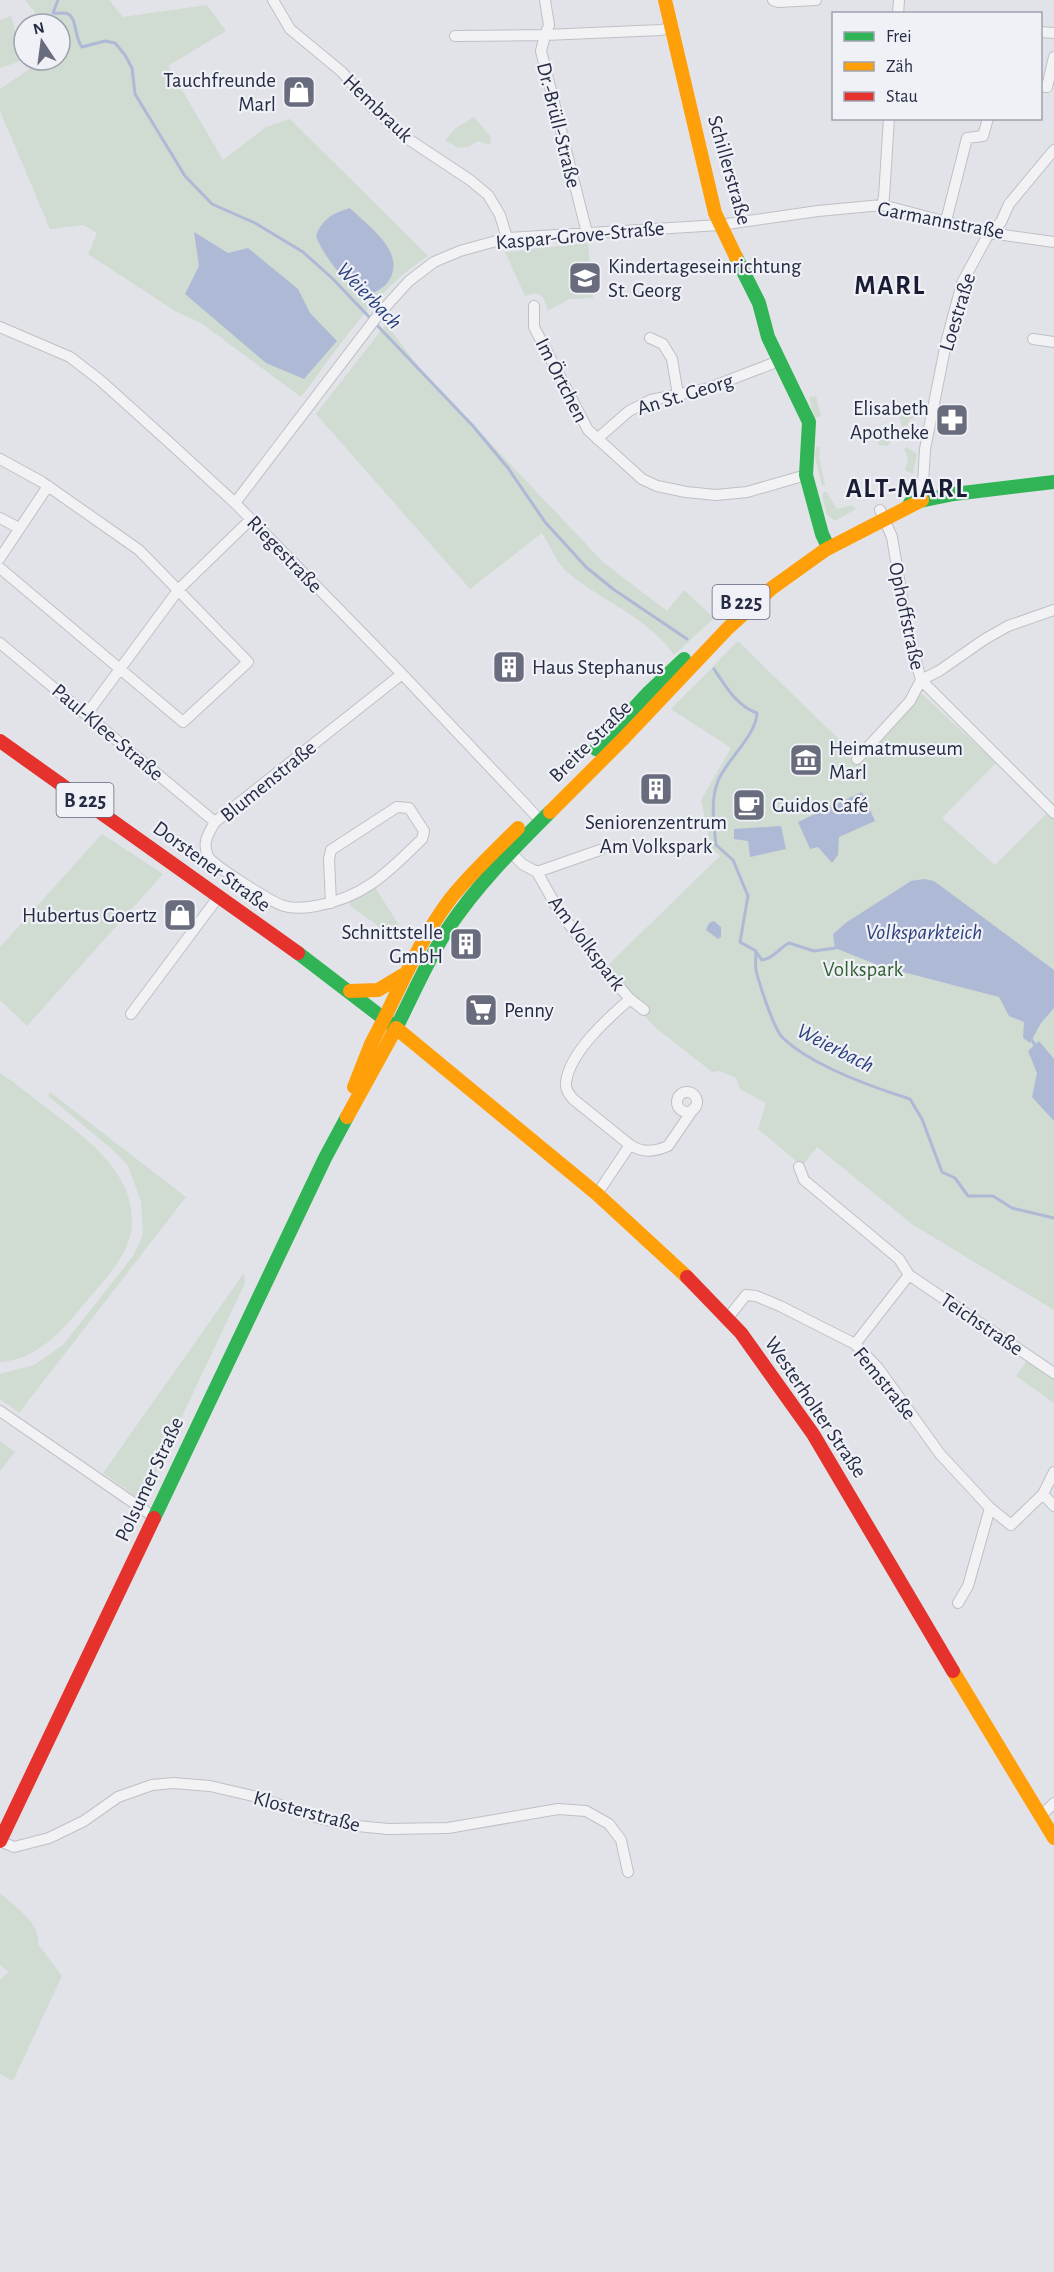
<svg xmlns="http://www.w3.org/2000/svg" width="1054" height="2272" font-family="'Alegreya Sans',sans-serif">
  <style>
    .green { fill: #d0dbd2 }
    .water { fill: #aeb9d6 }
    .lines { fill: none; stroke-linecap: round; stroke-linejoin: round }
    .stream { stroke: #aeb9d6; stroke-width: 3 }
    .street-casing { stroke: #bfc0c6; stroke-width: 12 }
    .street { stroke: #f2f2f4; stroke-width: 10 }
    .fast { stroke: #30b455; stroke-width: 14 }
    .slow { stroke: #ff9f0a; stroke-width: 14 }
    .jam { stroke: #e5322d; stroke-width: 14 }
    .labels { text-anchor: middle; stroke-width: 4.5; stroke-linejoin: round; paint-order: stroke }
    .shield { fill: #eff1f7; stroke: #62677a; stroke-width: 1.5 }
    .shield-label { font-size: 20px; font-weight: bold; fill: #262c44 }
    .poi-label { font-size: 21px; fill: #262c44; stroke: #eff1f7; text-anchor: start }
    .street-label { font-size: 21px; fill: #262c44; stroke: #eff1f7 }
    .park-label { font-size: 21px; fill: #326132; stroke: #eff1f7 }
    .water-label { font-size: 22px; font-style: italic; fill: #2c417c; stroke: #eff1f7 }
    .district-label { font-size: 27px; font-weight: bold; letter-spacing: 1.5px; fill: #191d34; stroke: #eff1f7 }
  </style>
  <rect width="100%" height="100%" fill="#e2e3e8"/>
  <path class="green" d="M25,0H109L123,17L207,5L226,31L168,66L223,160L266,127L290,119L428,256C374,291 339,347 301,397L201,323L175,311L88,254L97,233L83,225L50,229L0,111V89L43,60H60V49L63,46L60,43V24H45Z
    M11,16L24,60L0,68V20Z
    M474,117L491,137L490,145L478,141L468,147L458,148L445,140L456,128Z
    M588,243L593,298L570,299L547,311C547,297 538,289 525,296L505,252Z
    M386,324L422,371L603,562L667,611L684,590L714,618L674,655C648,617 601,601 567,572C556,562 550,545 542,533L470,589L316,414Z
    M816,396L821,416L814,418L809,397Z
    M915,410L921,411L920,414L909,421L907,426L902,427L899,414H909Z
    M892,432L894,435L888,446L879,445L877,441L885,433Z
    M816,446L820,447L819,456L825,485L822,486L815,457Z
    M907,447L917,454L913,474L905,470L908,459L904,449Z
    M824,492H827L837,509L852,505L856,509L835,521L827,515L822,495Z
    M738,641L856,756L921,693L996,763L942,818L995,865L1048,812L1054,819V1310L913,1225L817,1147L802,1166L758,1129L766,1103L740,1089L736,1078L720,1071L712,1072L656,1028L641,1012L646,1007L606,967L720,856L711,847L701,800L731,748L671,709Z
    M102,834L163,874L27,1026L0,1000V947Z
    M374,886L399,925L383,935L377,925L350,906V901Z
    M0,1073C17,1084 32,1097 48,1109C86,1138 140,1176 131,1232C126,1260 101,1283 84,1304C61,1332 38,1359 0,1362Z
    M50,1092L186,1197L19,1413L0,1399V1374L34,1365L63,1345L133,1256L143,1235L141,1201L128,1166L114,1151L48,1096Z
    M244,1273L245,1283L142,1501L103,1473Z
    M1028,1359L1054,1377V1403L1016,1376Z
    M0,1441L15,1452L0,1471Z
    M0,1893C14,1905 41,1924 38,1944L62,1976L13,2081L0,2074V1980L9,1972L0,1965Z"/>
  <path class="water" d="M350,208C369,227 408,253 388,282C384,288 374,292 368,297C349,289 323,256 316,236C322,219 333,213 350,208Z
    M194,232L228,253L248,248L298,289L310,313L337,341L304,379L266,363L185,294L199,266Z
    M862,792L875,821L839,837L838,855L832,863L818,847L810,849L798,822Z
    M781,826L786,849L750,857L748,841L734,839V829Z
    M924,879L934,881L1054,970V1008L1041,1023L1030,1043L1023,1038L1024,1022L1009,1016L999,997L880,966L835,948L833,934L847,922L911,881Z
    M714,921L721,927V937L718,939L706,930L709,923Z
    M1039,1041L1054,1059V1121L1032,1097L1037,1073L1028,1051Z"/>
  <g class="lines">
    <path class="stream" d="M58,0L53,13C57,14 65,12 68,14C77,18 74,37 82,47L105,41L115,43L125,55L132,68L135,94L185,176L212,204L255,223L303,252L333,279L473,426L508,468L545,522L586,567L613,589L687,639
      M714,669C726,687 737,706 757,713C756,736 727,759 718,781C710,801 714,825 716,845L733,860L748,896L740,942L756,951C756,957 755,964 756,970C759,983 774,1030 783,1038C812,1066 872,1087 910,1099L922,1119L942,1172L955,1178L968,1196H993L1012,1208L1054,1218
      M756,952L762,960C773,959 779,948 789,943L814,951L835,948
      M1032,1040L1035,1045"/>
    <g class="street-casing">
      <path id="street" d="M273,0L290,29L342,72L372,107L402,135L470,180L488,195L500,215L507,238
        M545,0L549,25L545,35L661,30L672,27
        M773,0L778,2L816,0
        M898,14L899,0
        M1040,32L1054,33
        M455,36L545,35L541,51L587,233
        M1040,86L1047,87L1054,57
        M882,205L884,197L889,118
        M946,221L967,138L983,136L988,118
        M534,306V327L588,430L642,479L657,486L686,492L716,495L747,492L806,475
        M0,327L70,357L101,381L171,444L235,503L402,674L540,820
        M650,338L663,344L672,359L678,395
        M1033,339L1054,342
        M597,439L629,411L651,400L706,389L779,361
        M0,459L42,482L139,550L248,662L183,722L0,568
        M922,500L925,449L946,343L962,283L989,233L1001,222L1009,204L1054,150
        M235,503L379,314L409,281L434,262L460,251L507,238L720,225L818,211L882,205L989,233L1054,242
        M880,510L892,537L907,627L921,680L1054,813
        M0,518L19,528
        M0,558L48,486
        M0,643L215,822
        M86,715L179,589L251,519
        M857,759L910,701L921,680L939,671L985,639L1008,626L1054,610
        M509,850L522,864L537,872L559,911L605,971L630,999L644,1010
        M537,872L600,850
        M331,903L329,859L331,850L397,807L409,808L424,831L422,839C387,873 365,897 316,906C305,908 294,909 284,906C273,903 212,865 208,856C202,843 208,834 215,822L402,674
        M131,1014L219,896
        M677 1102a10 10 0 1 1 20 0a10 10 0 1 1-20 0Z
        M630,1145C643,1153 654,1152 668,1146L694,1108
        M799,1167L804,1180L899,1259L909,1275L855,1344
        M597,1194L630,1145L573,1099C569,1094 565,1089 566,1082C570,1052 608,1018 630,999
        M909,1275L1054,1373
        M727,1319L746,1295L756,1296L780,1306L855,1344L878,1368L940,1454L990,1508L1011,1525L1043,1494
        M0,1411L154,1517
        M1054,1472L1043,1494L1054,1506
        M958,1603L968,1586L990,1508
        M1040,1817L1054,1803
        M0,1841L14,1847L49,1838L84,1821L118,1797L152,1785L173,1783L210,1786L253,1796L319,1818L347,1825L388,1829L448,1828L558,1809L586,1811L609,1824L621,1840L628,1872"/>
    </g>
    <use href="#street" class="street"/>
    <path class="fast" d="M736,257L759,303L768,337L809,422L806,475L822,534L828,547
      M910,503L954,494L1054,482
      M596,749L649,692L684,659
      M298,953L396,1028C413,995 427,961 447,930C476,886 514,848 550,812
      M154,1518L325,1158L347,1117"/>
    <path class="slow" d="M665,0L715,213L736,257
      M550,812L624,738L728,628L772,588L825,550L922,500
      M350,991L378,990L403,975
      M384,1019C404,978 423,935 451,898C471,873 495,851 518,828
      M354,1087L371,1044L384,1019
      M347,1117L396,1028L597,1194L687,1277
      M953,1671L1054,1838"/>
    <path class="jam" d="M0,741L298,953
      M687,1277L741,1333L813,1434L953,1671
      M0,1841L154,1518"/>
  </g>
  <defs>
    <g id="shop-square" transform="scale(1.725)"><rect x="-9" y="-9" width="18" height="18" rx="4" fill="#686c7d" stroke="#eff1f7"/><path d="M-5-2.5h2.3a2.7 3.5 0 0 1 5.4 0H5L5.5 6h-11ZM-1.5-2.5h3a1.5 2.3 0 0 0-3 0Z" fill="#fff"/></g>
    <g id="school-square" transform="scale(1.725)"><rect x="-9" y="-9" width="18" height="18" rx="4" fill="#686c7d" stroke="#eff1f7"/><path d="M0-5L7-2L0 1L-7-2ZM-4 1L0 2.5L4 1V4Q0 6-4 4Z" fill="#fff"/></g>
    <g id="pharmacy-square" transform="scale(1.725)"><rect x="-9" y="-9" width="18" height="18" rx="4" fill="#686c7d" stroke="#eff1f7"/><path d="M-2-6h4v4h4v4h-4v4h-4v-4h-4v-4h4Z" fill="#fff"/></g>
    <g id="building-square" transform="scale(1.725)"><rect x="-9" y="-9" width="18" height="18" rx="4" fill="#686c7d" stroke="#eff1f7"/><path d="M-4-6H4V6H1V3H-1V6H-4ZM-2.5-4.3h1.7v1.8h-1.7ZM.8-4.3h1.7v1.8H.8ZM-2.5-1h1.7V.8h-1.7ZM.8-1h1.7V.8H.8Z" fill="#fff"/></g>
    <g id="museum-square" transform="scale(1.725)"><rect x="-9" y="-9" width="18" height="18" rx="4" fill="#686c7d" stroke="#eff1f7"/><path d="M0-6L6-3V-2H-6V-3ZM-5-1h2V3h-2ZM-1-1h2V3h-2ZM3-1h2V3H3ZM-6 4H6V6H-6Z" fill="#fff"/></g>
    <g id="cafe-square" transform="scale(1.725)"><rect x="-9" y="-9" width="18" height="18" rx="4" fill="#686c7d" stroke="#eff1f7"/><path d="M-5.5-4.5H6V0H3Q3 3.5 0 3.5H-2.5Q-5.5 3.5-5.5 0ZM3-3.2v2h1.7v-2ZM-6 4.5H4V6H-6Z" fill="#fff"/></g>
    <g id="supermarket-square" transform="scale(1.725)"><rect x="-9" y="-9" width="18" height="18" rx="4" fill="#686c7d" stroke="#eff1f7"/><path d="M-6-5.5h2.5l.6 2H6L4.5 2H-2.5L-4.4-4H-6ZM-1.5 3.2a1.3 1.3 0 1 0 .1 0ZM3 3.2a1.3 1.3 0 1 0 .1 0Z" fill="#fff"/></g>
  </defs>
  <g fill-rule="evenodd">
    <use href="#shop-square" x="299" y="92"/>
    <use href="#school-square" x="585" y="278"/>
    <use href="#pharmacy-square" x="952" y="420"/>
    <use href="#building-square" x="509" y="667"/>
    <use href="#museum-square" x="806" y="760"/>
    <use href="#building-square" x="656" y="789"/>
    <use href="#cafe-square" x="749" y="805"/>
    <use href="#shop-square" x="180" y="915"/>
    <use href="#building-square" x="466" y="944"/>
    <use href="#supermarket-square" x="481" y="1010"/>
  </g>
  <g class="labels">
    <g class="shield">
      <rect x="712.5" y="585" width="57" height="34" rx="4.5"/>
      <rect x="56.5" y="783" width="57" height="34" rx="4.5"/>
    </g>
    <g class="shield-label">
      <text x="741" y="609">B 225</text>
      <text x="85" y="807">B 225</text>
    </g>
    <g class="poi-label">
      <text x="276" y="87" text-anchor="end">Tauchfreunde<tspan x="276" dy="24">Marl</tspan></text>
      <text x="608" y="273">Kindertageseinrichtung<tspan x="608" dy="24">St. Georg</tspan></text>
      <text x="929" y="415" text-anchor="end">Elisabeth<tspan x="929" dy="24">Apotheke</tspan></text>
      <text x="532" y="674">Haus Stephanus</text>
      <text x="829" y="755">Heimatmuseum<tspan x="829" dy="24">Marl</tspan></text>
      <text x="772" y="812">Guidos Café</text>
      <text x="656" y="829" text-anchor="middle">Seniorenzentrum<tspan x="656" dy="24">Am Volkspark</tspan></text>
      <text x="157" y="922" text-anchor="end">Hubertus Goertz</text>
      <text x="443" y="939" text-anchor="end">Schnittstelle<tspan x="443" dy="24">GmbH</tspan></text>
      <text x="504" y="1017">Penny</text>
    </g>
    <g class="street-label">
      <text transform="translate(378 108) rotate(44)" y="7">Hembrauk</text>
      <text transform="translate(559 125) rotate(76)" y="7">Dr.-Brüll-Straße</text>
      <text transform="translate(730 170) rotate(74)" y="7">Schillerstraße</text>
      <text transform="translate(941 220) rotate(11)" y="7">Garmannstraße</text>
      <text transform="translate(580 235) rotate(-5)" y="7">Kaspar-Grove-Straße</text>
      <text transform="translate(957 312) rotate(-73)" y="7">Loestraße</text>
      <text transform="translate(562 380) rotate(63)" y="7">Im Örtchen</text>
      <text transform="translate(685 394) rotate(-17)" y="7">An St. Georg</text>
      <text transform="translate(285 554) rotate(46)" y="7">Riegestraße</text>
      <text transform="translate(907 616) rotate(78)" y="7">Ophoffstraße</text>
      <text transform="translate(108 732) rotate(40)" y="7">Paul-Klee-Straße</text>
      <text transform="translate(590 741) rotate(-45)" y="7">Breite Straße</text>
      <text transform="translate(268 781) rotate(-39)" y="7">Blumenstraße</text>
      <text transform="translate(212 866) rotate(36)" y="7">Dorstener Straße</text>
      <text transform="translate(587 943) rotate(53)" y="7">Am Volkspark</text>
      <text transform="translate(982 1324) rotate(34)" y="7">Teichstraße</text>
      <text transform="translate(885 1383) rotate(51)" y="7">Femstraße</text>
      <text transform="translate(816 1407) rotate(56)" y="7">Westerholter Straße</text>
      <text transform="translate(149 1479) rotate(-65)" y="7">Polsumer Straße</text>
      <text transform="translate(307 1811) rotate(15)" y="7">Klosterstraße</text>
    </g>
    <g class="park-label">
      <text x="863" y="976">Volkspark</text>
    </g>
    <g class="water-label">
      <text transform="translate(370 295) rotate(46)" y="8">Weierbach</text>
      <text x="924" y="939">Volksparkteich</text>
      <text transform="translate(836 1047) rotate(27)" y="8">Weierbach</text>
    </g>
    <g class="district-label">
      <text x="890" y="294">MARL</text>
      <text x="907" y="497">ALT-MARL</text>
    </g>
  </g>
  <rect x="832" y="12" width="210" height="108" fill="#eff1f7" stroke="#9fa2af" stroke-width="1.5"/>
  <rect x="844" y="32" width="30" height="9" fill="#30b455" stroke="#9fa2af" stroke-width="1.5"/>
  <text x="886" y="42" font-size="18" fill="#262c44">Frei</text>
  <rect x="844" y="62" width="30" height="9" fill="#ff9f0a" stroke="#9fa2af" stroke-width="1.5"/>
  <text x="886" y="72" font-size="18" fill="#262c44">Zäh</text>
  <rect x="844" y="92" width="30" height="9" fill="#e5322d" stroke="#9fa2af" stroke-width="1.5"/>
  <text x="886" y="102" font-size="18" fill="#262c44">Stau</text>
  <g transform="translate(42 42) rotate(347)"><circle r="28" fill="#eff1f7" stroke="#9fa2af" stroke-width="1.5"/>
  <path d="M0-4.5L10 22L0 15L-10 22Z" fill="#686c7d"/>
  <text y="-9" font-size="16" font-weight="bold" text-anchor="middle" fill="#262c44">N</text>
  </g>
</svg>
